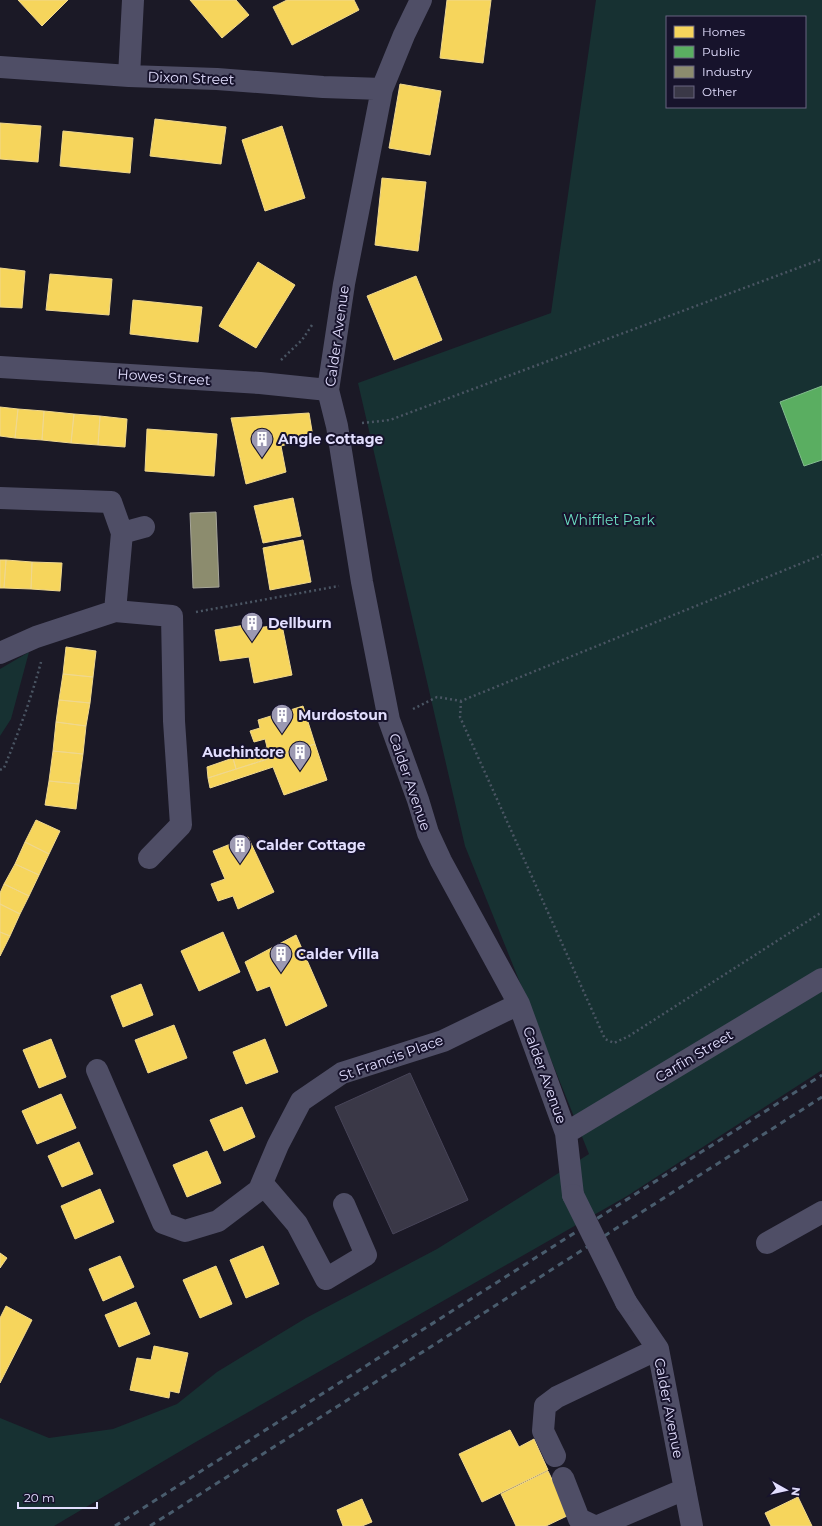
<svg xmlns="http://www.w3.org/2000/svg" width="822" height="1526" font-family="Montserrat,sans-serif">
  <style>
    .green { fill: #173132; fill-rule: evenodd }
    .homes { fill: #f6d55c; stroke: #f0d88d }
    .public { fill: #5aae61; stroke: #83bc90 }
    .industry { fill: #8c8c6e; stroke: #a6a599 }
    .building { fill: #3a3847; stroke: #474458 }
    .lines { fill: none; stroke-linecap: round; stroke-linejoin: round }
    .path { stroke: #4a5563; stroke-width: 2.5; stroke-dasharray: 2 3; stroke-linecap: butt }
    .minor { stroke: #4f4e66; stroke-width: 22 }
    .rail { stroke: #495c6d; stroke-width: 3; stroke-dasharray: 6 5; stroke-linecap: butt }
    .minor-bridge { stroke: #4f4e66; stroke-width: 22 }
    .labels { text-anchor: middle; stroke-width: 4; stroke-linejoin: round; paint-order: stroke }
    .street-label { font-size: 14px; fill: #e2defe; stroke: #17132c }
    .poi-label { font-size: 14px; font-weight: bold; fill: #e2defe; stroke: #17132c; text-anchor: start }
    .park-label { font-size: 14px; fill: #6bddc1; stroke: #17132c }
  </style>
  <rect width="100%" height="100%" fill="#1b1926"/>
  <path class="green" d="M596,0H822V1070L627,1196L194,1443L54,1526H0V1418L49,1438L113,1429L177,1404L217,1372L306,1318L437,1249L589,1154L465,846L358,383L551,313ZM667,17H805V107H667Z
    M29,652L11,719L0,736V669Z"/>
  <path class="homes" d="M18,0H68L42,26Z
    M190,0H236L249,15L222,38Z
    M287,0H354L359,10L292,45L273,7Z
    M447,0H491L483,63L440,58Z
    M400,84L441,91L430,155L389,148Z
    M155,119L226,127L221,164L150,156Z
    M0,123L41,126L38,162L0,159Z
    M282,126L305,198L265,211L242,140Z
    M63,131L133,138L130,173L60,166Z
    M382,178L426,182L418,251L375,245Z
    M258,262L295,285L256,348L219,326Z
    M0,268L25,271L22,308L0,307Z
    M50,274L112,279L109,315L46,310Z
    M416,276L442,340L394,360L367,296Z
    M133,300L202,307L198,342L130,334Z
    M0,407L18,409L15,438L0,436Z
    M18,409L44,411L42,440L15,438Z
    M44,411L74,414L71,443L42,440Z
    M309,413L313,437L281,446L286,472L246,484L231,418Z
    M74,414L100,416L98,445L71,443Z
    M100,416L127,419L125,447L98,445Z
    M147,429L217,434L214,476L145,471Z
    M293,498L301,536L263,543L254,506Z
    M303,540L311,582L270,590L263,548Z
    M0,560H6L4,588H0Z
    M6,560L32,562L31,589L4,588Z
    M32,562L62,563L60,591L31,589Z
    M245,625L246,629L282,625L292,675L254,683L249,657L220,661L215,630Z
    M66,647L96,651L93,677L63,674Z
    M63,674L93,677L90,703L59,700Z
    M59,700L90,703L86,726L56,722Z
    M303,706L315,744L236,769L233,758L267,747L265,739L254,742L250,731L260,728L258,720Z
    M56,722L86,726L83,754L53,751Z
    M315,744L327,780L284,795L273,767L210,788L208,778Z
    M53,751L83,754L79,784L49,781Z
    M233,758L236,769L208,778L207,767Z
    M49,781L79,784L76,809L45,805Z
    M36,820L60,831L49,854L25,842Z
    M248,837L274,892L238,909L233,896L218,901L211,884L225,879L213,851Z
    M25,842L49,854L39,875L15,864Z
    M15,864L39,875L29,896L4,884Z
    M4,884L29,896L20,914L0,904V893Z
    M0,904L20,914L10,936L0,932Z
    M0,932L10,936L0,956Z
    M223,932L240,972L199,991L181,951Z
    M296,935L327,1006L286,1026L270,986L257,991L245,962Z
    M141,984L153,1015L123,1027L111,996Z
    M174,1025L187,1058L148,1073L135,1040Z
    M51,1039L66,1077L39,1088L23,1050Z
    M265,1039L278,1072L246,1084L233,1052Z
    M61,1094L76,1128L37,1144L22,1111Z
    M242,1107L255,1137L224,1151L210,1120Z
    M79,1142L93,1174L62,1187L48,1156Z
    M207,1151L221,1183L187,1197L173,1165Z
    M100,1189L114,1222L75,1239L61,1206Z
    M263,1246L279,1284L246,1298L230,1260Z
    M0,1253L7,1258L0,1268Z
    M120,1256L134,1287L103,1301L89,1269Z
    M216,1266L232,1304L200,1318L183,1280Z
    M136,1302L150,1334L119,1347L105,1315Z
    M6,1306L32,1320L0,1383V1318Z
    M154,1346L188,1353L179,1393L170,1391L169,1398L130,1390L137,1358L151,1360Z
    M510,1430L519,1447L534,1439L548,1470L482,1502L459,1454Z
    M548,1471L569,1515L546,1526H516L501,1494Z
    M798,1497L812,1526H771L765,1513Z
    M362,1499L372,1522L362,1526H343L337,1510Z"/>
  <path class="public" d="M822,386V460L804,466L780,402Z"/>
  <path class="industry" d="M216,512L219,587L193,588L190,513Z"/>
  <path class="building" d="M410,1073L468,1200L393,1234L335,1107Z"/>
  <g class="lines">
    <path class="path" d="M281,360L302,340L312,325
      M362,423L390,420L822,259
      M196,612L339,586
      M461,701L460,717L605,1039L614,1043L629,1036L822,912
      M413,709L437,697L461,701L822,555
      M0,770L4,768C18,734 31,699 41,662"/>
    <path class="minor" d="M421,0L404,35L382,89L344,284L328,390L337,426L362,582L389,720L418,800L428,833L441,861L519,1004L566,1133L573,1195
      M0,67L129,76L217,79L323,87L382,89
      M129,76L133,0
      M0,367L260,383L328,390
      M0,498L111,502L122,533
      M115,611L122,533L144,527
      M0,653L36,637L115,611L172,616L174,721L181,825L149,858
      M97,1070L163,1223L185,1231L218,1221L259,1190L278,1145L301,1101L342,1073L443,1041L519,1004
      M566,1133L822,979
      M262,1183L297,1224L326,1279L366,1255L344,1204
      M767,1243L822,1212
      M626,1302L658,1349L692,1526
      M555,1456L543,1431L545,1406L557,1397L658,1349
      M563,1478L579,1519L594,1526
      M598,1526L685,1489"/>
    <path class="rail" d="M115,1526L822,1075
      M150,1526L822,1097"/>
    <path class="minor-bridge" d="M573,1195L626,1302"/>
  </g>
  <defs>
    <g id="building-pin" transform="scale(1.15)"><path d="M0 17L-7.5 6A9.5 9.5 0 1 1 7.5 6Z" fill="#9c99b2" stroke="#17132c"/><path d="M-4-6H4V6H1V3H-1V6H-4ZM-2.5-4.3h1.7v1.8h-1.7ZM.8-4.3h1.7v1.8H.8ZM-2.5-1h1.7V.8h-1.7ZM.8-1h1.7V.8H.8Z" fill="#fff"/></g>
  </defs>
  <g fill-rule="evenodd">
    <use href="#building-pin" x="262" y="439"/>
    <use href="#building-pin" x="252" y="623"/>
    <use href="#building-pin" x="282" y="715"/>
    <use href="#building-pin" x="300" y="752"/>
    <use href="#building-pin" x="240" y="845"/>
    <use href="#building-pin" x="281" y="954"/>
  </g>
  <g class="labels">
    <g class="street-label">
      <text transform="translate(191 78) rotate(2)" y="5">Dixon Street</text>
      <text transform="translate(337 336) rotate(-82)" y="5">Calder Avenue</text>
      <text transform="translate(164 377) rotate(4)" y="5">Howes Street</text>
      <text transform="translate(410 782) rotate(71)" y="5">Calder Avenue</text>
      <text transform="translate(694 1056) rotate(-31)" y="5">Carfin Street</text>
      <text transform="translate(391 1058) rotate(-20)" y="5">St Francis Place</text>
      <text transform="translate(545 1075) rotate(70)" y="5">Calder Avenue</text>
      <text transform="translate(669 1408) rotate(79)" y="5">Calder Avenue</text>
    </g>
    <g class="poi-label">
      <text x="278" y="444">Angle Cottage</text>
      <text x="268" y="628">Dellburn</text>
      <text x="298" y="720">Murdostoun</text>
      <text x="284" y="757" text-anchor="end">Auchintore</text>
      <text x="256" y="850">Calder Cottage</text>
      <text x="296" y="959">Calder Villa</text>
    </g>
    <g class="park-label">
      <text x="609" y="525">Whifflet Park</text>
    </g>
  </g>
  <rect x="666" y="16" width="140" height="92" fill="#17132c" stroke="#686480"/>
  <rect x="674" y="26" width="20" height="12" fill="#f6d55c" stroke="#686480"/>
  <text x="702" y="36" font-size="12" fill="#e2defe">Homes</text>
  <rect x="674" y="46" width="20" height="12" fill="#5aae61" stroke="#686480"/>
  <text x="702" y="56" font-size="12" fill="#e2defe">Public</text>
  <rect x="674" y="66" width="20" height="12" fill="#8c8c6e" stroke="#686480"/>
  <text x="702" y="76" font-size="12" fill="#e2defe">Industry</text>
  <rect x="674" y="86" width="20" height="12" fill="#3a3847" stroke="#686480"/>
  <text x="702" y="96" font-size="12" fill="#e2defe">Other</text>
  <g transform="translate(786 1490) rotate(98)" stroke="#17132c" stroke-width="3" paint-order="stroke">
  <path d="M0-3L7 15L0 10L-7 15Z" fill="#e2defe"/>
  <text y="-6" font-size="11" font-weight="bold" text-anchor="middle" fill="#e2defe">N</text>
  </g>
  <path d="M18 1502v6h79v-6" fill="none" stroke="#e2defe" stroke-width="2"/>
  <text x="24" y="1502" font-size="12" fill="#e2defe" stroke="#17132c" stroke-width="3" paint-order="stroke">20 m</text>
</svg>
